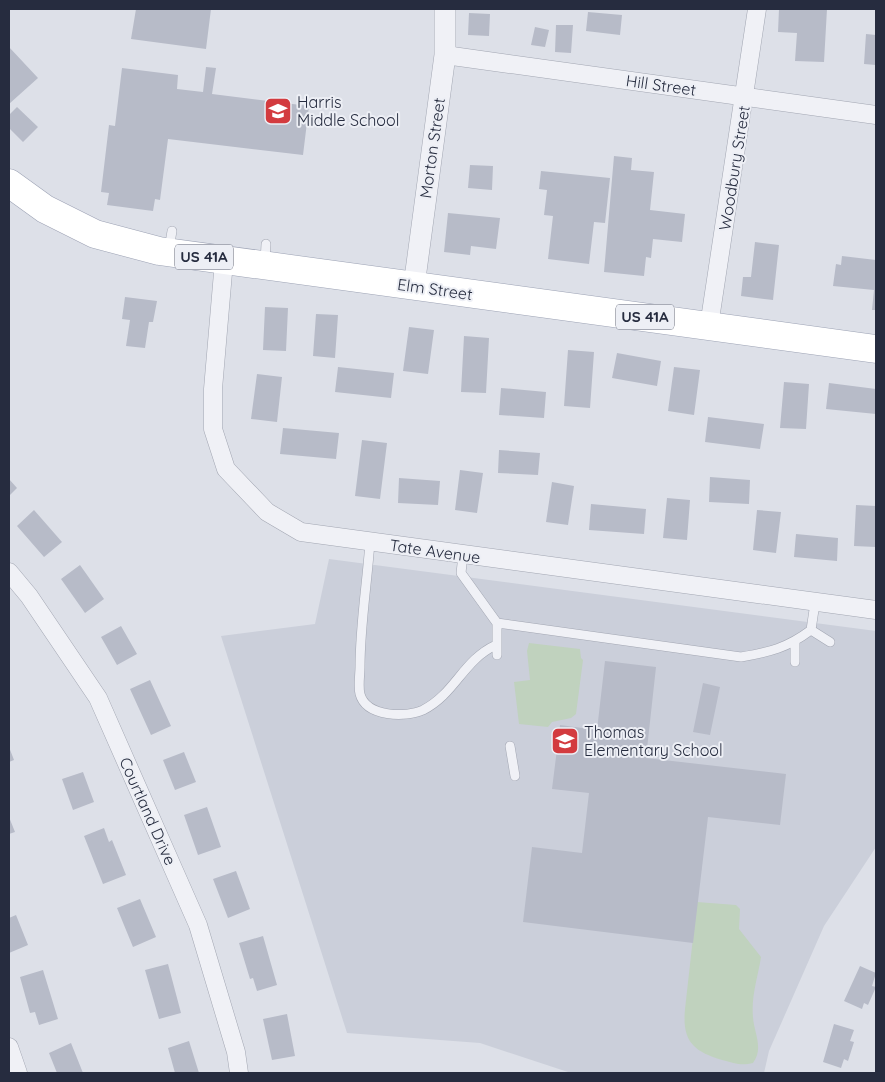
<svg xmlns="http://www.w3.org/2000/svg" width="885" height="1082" font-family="Quicksand,sans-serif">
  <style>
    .built { fill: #cbcfda }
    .green { fill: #c0d2be }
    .building { fill: #b7bbc8 }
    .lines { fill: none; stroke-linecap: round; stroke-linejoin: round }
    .service-casing { stroke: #a2a6b2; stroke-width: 10 }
    .minor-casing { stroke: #a2a6b2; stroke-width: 19 }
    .tertiary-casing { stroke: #a2a6b2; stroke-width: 22 }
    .primary-casing { stroke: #9ca2b4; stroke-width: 29 }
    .service { stroke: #f0f1f6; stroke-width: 9 }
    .minor { stroke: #f0f1f6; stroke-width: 18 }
    .tertiary { stroke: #f0f1f6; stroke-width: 21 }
    .primary { stroke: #fff; stroke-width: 28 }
    .labels { text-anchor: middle; stroke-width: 4; stroke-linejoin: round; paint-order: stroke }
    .shield { fill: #edeff5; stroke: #626676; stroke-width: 1 }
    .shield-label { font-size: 15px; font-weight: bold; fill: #262c3f }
    .street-label { font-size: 16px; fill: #262c3f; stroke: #edeff5 }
    .poi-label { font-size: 16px; fill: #262c3f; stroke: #edeff5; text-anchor: start }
  </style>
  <rect width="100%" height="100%" fill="#dde0e8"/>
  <path class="built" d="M329,559L876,631V847L824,926L769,1051L764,1073H571L480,1043L347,1033L221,636L315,624Z"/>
  <path class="green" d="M529,643L580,649L581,658L583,660L576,714L571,718L552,722L548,727L519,724L514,682L530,680L527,651Z
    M697,902L736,905L740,909L739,929L761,957C758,977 751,996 753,1017C754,1033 764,1048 753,1063C741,1066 734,1063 722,1060C693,1051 682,1041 685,1009Z"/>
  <path class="building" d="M136,9H211L206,49L131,39Z
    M779,9H827L824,62L795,61L797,33L778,32Z
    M588,12L622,15L620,35L586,31Z
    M469,13L490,14L489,36L468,35Z
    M556,25H573L571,53L555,52Z
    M535,27L549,30L545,47L531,45Z
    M866,34L876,35V65L864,64Z
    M9,47L38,78L9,104Z
    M206,67L216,68L212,94L309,106L303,155L168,139L160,200L155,199L153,211L107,205L109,193L101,192L109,125L115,126L122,68L178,75L177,89L203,92Z
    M17,107L38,127L23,142L9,128V115Z
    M614,156L632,158L631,170L654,172L650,210L685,214L682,242L653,239L651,258L646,257L644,276L604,272Z
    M470,165L493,166L492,190L468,188Z
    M541,171L610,178L605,223L594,222L589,264L548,259L553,216L544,215L547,190L539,189Z
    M448,213L500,218L496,249L471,246L470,255L444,252Z
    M755,242L779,245L773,300L741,296L743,277H751Z
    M842,256L876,260V310H872L874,290L833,286L836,264L841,265Z
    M125,297L157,301L153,322H149L145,348L126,346L130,320L122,319Z
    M265,307L288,308L286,351L263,350Z
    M316,314L338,315L335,358L313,356Z
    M409,327L434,330L428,374L403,371Z
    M464,336L489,338L486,393L461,392Z
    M568,350L594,352L590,408L564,406Z
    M617,353L661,361L657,386L612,378Z
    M338,367L394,373L391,398L335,392Z
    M674,367L700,370L694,415L668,411Z
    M257,374L282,377L277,422L251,419Z
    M784,382L809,384L806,429L780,428Z
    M829,383L876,389V414L826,409Z
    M501,388L546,392L544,418L499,415Z
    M708,417L764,424L760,449L705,442Z
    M283,428L339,433L336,459L280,454Z
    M362,440L387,443L380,499L355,496Z
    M499,450L540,453L538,475L498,473Z
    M460,470L483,473L477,513L455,510Z
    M710,477L750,480L749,504L709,502Z
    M399,478L440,481L438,505L398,503Z
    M9,479L17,488L9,496Z
    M552,482L574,486L568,525L546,522Z
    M667,498L690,500L687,540L663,538Z
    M591,504L646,509L644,534L589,530Z
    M856,505L876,506V547L854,546Z
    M34,510L62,542L44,557L17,526Z
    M757,510L781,512L776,553L753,550Z
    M796,534L838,538L837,561L794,557Z
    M80,565L104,599L85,613L61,579Z
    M121,626L137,654L117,665L101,637Z
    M605,661L656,667L646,758L786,774L780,825L708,817L693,943L523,922L532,847L582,853L589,793L552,789L560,725L597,730Z
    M150,680L171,726L151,735L130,689Z
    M703,683L720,687L710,735L693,732Z
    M9,747L14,760L9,762Z
    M184,752L196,782L175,790L163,760Z
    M83,772L94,802L73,810L62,779Z
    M207,807L221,847L198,855L184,815Z
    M9,817L15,832L9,834Z
    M104,828L109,842L112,840L126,875L103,884L84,836Z
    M236,871L250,909L228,918L213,879Z
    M140,899L156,937L133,947L117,908Z
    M16,915L28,945L9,953V918Z
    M263,936L277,985L257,991L253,978L250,979L239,943Z
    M168,964L181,1013L159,1019L145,970Z
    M860,966L876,973L872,986L876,987L868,1005L864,1003L862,1009L844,1001Z
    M43,970L58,1019L39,1025L35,1012L30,1013L20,977Z
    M287,1014L295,1056L272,1060L263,1019Z
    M834,1024L854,1030L850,1041L854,1042L848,1061L844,1059L841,1068L823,1062Z
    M189,1041L199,1073H175L168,1048Z
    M71,1043L83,1073H57L49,1053Z"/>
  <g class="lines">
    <g class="service-casing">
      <path id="service" d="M169,249L172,231
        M265,262L266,244
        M370,542C367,584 360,626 360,667C360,675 358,686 360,694C366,717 406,718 423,710C455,694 463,660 496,645
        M463,555L461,573L497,623V655
        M497,623L741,657C770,652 787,648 811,630L815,603
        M811,630L830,642
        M795,642V662
        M510,746L515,776"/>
    </g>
    <g class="minor-casing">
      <path id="minor" d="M445,55L876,115
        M224,261L213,389V429L226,469L267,512L301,532L876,610
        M709,326L757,9
        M9,572L29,596L98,698L198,925L236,1052L239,1073
        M9,1047L18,1073"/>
    </g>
    <g class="tertiary-casing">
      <path id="tertiary" d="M414,286L445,55V9"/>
    </g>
    <g class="primary-casing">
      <path id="primary" d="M9,183L45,209L95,234L159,251L876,349"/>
    </g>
    <use href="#service" class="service"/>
    <use href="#minor" class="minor"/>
    <use href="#tertiary" class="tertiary"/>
    <use href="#primary" class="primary"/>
  </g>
  <defs>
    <g id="school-square" transform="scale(1.4375)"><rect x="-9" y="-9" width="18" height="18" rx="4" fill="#d33b3f" stroke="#edeff5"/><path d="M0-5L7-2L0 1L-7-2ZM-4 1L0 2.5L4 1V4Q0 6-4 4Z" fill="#fff"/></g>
  </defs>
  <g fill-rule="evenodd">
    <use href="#school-square" x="278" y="111"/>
    <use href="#school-square" x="565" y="741"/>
  </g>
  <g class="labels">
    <g class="shield">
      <rect x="175" y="244.5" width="58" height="25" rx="4"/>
      <rect x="616" y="304.5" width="58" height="25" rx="4"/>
    </g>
    <g class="shield-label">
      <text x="204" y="262">US 41A</text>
      <text x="645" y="322">US 41A</text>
    </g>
    <g class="street-label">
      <text transform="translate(661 85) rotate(8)" y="6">Hill Street</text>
      <text transform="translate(432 148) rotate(-82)" y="6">Morton Street</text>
      <text transform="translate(734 168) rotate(-81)" y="6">Woodbury Street</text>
      <text transform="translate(435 289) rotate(8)" y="6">Elm Street</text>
      <text transform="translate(435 551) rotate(8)" y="6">Tate Avenue</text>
      <text transform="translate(148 811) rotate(66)" y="6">Courtland Drive</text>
    </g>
    <g class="poi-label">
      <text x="297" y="108">Harris<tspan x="297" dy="18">Middle School</tspan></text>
      <text x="584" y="738">Thomas<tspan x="584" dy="18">Elementary School</tspan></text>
    </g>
  </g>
  <rect width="885" height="1082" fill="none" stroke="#262c3f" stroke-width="20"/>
</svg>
